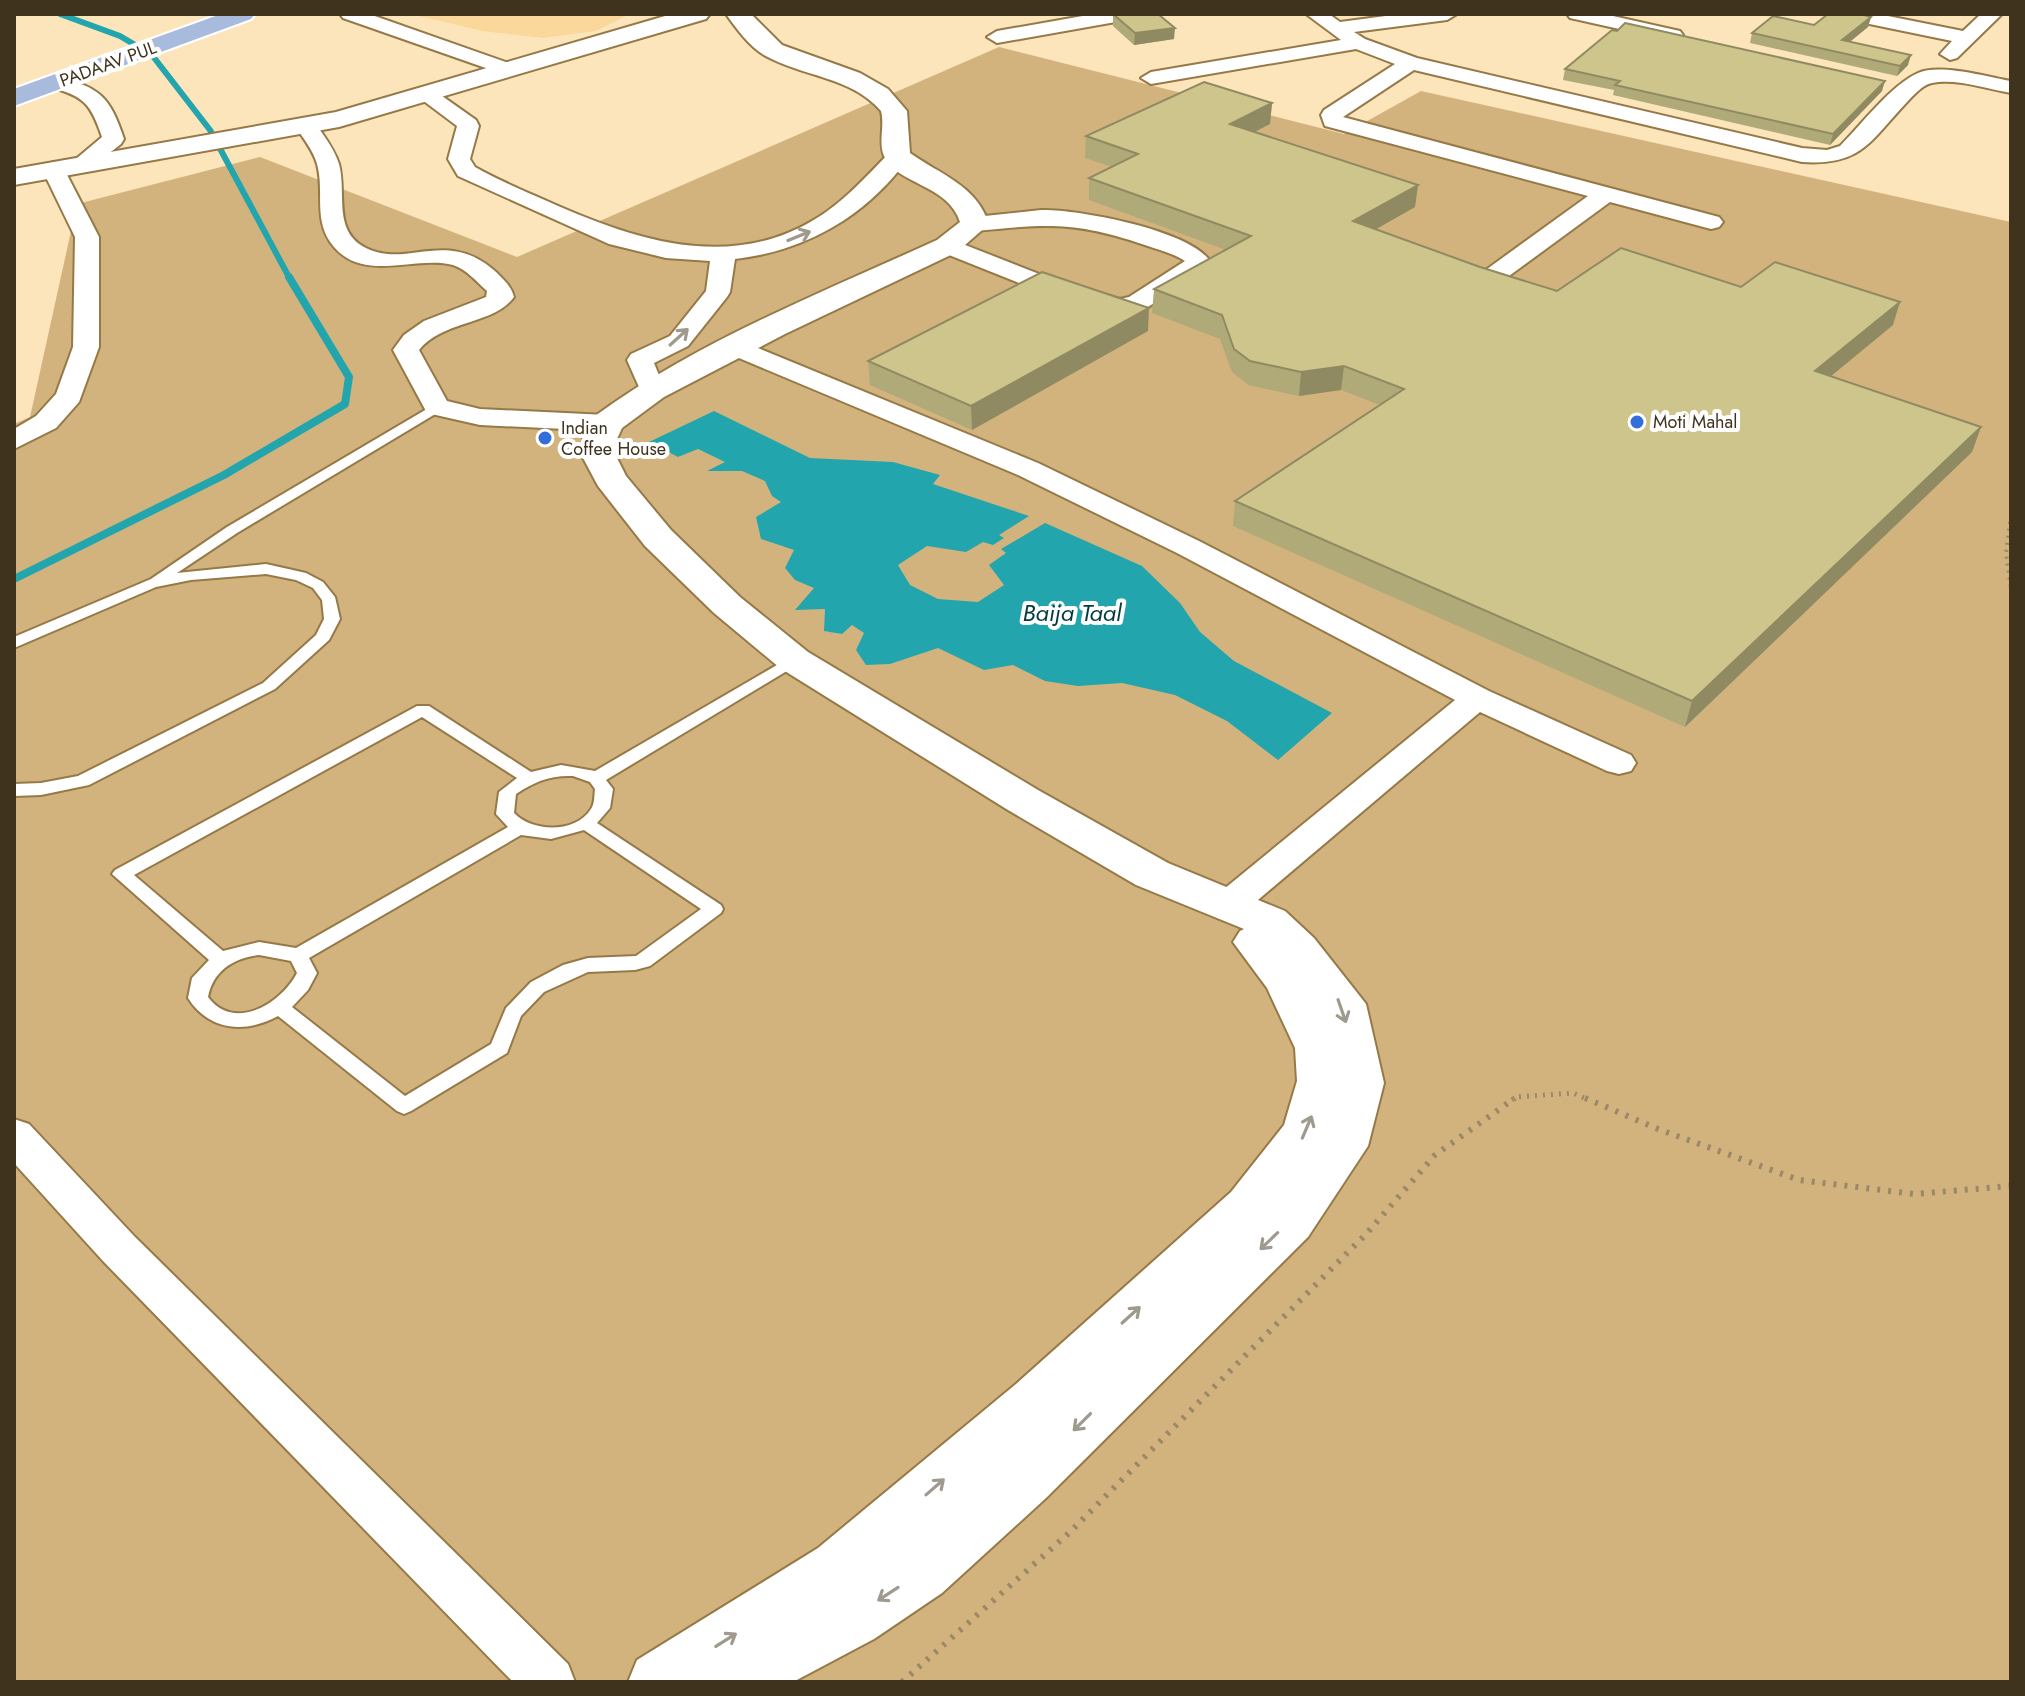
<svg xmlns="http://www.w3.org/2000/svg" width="2025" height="1696" font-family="Jost,sans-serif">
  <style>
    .built { fill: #fad89b }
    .green { fill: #d3b37d }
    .water { fill: #23a5ad }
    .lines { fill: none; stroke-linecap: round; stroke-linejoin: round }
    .stream-far1 { stroke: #23a5ad; stroke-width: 6 }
    .stream { stroke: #23a5ad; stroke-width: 8 }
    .service-casing { stroke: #957947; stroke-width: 4 }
    .minor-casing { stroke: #957947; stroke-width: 4 }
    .tertiary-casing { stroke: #957947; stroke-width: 4 }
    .secondary-casing { stroke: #957947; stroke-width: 4 }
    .primary-casing { stroke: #fff; stroke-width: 4 }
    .path-far2 { stroke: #9a8868; stroke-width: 4; stroke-dasharray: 2 5; stroke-linecap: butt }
    .path-far1 { stroke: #9a8868; stroke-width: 5; stroke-dasharray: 2 6; stroke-linecap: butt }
    .path { stroke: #9a8868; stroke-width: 6; stroke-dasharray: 3 8; stroke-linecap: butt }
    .service { fill: #fff; fill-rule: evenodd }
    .minor { fill: #fff; fill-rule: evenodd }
    .tertiary { fill: #fff; fill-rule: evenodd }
    .secondary { fill: #fff; fill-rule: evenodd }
    .primary { fill: #a8bbdd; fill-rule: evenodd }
    .wall { fill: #b0a978 }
    .shaded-wall { fill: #908a62 }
    .building { fill: #cdc58c; stroke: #908a62; stroke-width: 2 }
    .oneway { stroke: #9f998e }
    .poi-dot { fill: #326fdd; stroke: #fff; stroke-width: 3 }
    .labels { text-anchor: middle; stroke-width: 8; stroke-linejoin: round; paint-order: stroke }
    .far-street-label { font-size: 18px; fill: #3f331d; stroke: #fff }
    .far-poi-label { font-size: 18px; fill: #3f331d; stroke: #fff; text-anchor: start }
    .water-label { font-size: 24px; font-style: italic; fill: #013b3e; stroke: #fff }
  </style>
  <rect width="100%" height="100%" fill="#fde5bb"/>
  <path class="built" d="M411,14H630L596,31L543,38L482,31Z"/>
  <path class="green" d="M999,47L1344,134L1421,91L2011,222V1682H14V424L30,417L77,204L260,157L517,257Z"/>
  <path class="water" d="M714,411L810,458L893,462L940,475L933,484L1029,516L999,535L1004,538L993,545L983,542L966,552L927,546L898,565L910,585L938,599L978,602L1004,585L989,565L1006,553L1001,549L1045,523L1142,566L1180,603L1200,632L1234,661L1332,713L1278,760L1227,721L1175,695L1122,683L1078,686L1045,681L1013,665L984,670L938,648L890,664L866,665L856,650L864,633L852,625L842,634L824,631L825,609L795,610L814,588L795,580L785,568L794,550L761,539L756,517L781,502L772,496L765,481L742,471H707L725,462L698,449L678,457L649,442Z"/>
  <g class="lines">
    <path class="stream-far1" d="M60,14L120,36L152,55L210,130L290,279"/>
    <path class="stream" d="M14,579L224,475L345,404L349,377L289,277"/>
    <g class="service-casing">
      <path id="service" d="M437,403L442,404V410L237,533L177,573L266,564L306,573L323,582L335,597L340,619L329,640L275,689L89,785L41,795L14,796V784L41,783L78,776L263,683L316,635L324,619L322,600L313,588L296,580L266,574L191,580L156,587L14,648V637L151,579L227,527Z
        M794,655L800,657L802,660L800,663L606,780L613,789L610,808L597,823L721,905L723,909L721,913L650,966L635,970L588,972L544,992L521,1016L507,1053L411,1111L404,1114L397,1111L278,1016C245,1034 209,1031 188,998L192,978L209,960L112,874L115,870L417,706H429L531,772L561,765L595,771ZM422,717L517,778L499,792L496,814L508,827L296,948L259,942L223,951L134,875ZM573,776L590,782L595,789C594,796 595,803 591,809C575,834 532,832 514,813L516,794C534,782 550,775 573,776ZM584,830L701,909L636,956L588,958L563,965L531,982L506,1008L491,1044L405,1096L292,1007L308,990L317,973L309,958L521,835L551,839ZM259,955L291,961L297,973C281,1004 234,1032 208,997C213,971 233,958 259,955Z"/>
    </g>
    <g class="minor-casing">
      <path id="minor" d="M340,14H369L514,65L517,69L514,73H500L343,18Z
        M1094,14H1137L1127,20L997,43L987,37L997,31Z
        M1306,14H1329L1340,22L1401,14H1457L1447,20L1354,32L1365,39L1417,58L1802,148L1827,150L1840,146C1861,125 1891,85 1918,73C1939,63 1988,77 2011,81V93C1987,89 1956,78 1932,83C1922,85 1914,95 1907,102C1870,141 1862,166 1802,162L1414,70L1343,117L1719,217L1723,222L1719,227L1711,229L1610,202L1494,287H1476L1473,282L1476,277L1588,196L1325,126L1321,115L1324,110L1395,64L1356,49L1151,84L1141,78L1151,72L1341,40Z
        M1567,14H1604L1680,31L1683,35L1673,41L1570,18Z
        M1840,14H1878L1963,31L1981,14H2002L1957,58L1950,60L1940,54L1952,41L1850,20Z
        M57,77C100,87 110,97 124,139L121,144L89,169H73L70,164L102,137C91,104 84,96 50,87L47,83Z
        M428,89L435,91L476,120L479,126L470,159L475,167C498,180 522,190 547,201C630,238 725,272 812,221C842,204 866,177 890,152H906L909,157C867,216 806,251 735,259L730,292L727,297L688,346L654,363L665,390L661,396H643L627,360L631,354L670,336L706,291L710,261L666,258L609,244L458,176L448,159L457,126L421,99L418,95L421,91Z
        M306,120L314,121C323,135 334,148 339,164C347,193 332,231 366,248C408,269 446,227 496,272C504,280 511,286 514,297C494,325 443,320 419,350L447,401L480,409L607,415L617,417L621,423L617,429L607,431L480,425L427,413L393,350L404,335L424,321L486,297L487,291C477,282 466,269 453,265C415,255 365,283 334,247C312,221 325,193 317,164C313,150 303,138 295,126Z
        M53,162L64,169L99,237V347L79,402L56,428L14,449V429L36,416L56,394L73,347L75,237L42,169Z
        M1041,210C1078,209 1189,230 1210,261L1198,277L1146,308L1119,315L1034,289L939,251L935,246L939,241H955L1052,279L1120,299L1129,297L1185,261C1173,253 1159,250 1145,245C1074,221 1048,224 975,231L967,229L963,224L967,219L975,217Z
        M736,339L1038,463L1199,541L1489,691L1631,755L1636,763L1631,771L1619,774L1607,771L1480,712L1239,916L1226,920L1213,916L1207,907L1213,898L1455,700L1177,553L1018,475L727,353L723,347L727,341Z
        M14,1119L29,1124L135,1237L568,1664L575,1682H513L103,1261L14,1163Z"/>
    </g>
    <g class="tertiary-casing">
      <path id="tertiary" d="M726,14H751L782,45L860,73L888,89L907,111L910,153C941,175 976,185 989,224L957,252L785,334L664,397L622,428L617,439L616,456L626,476L671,530L740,597L808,652L1038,790L1168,863L1285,911L1314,938L1366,1004L1384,1083L1368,1146L1308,1237L1046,1498L942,1593L874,1639L793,1682H628L637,1660L818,1548L1016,1384L1231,1192L1284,1125L1297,1081L1295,1048L1267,988L1233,942L1240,931L1244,929L1136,885L1008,810L780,668L714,613L645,546L598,486L582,456L583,439L595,416C698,341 821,293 937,240L960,222C948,184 897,185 884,156C878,142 885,126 881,111C851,76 802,77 764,55C749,46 736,28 726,14Z"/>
    </g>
    <g class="secondary-casing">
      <path id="secondary" d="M672,14H710L706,19L339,127L14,185V169L336,112Z"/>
    </g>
    <g class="primary-casing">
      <path id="primary" d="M221,14H255L251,19L14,106V89Z"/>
    </g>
    <path class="path-far2" d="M2011,515L2006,553L2011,589"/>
    <path class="path-far1" d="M1512,1100L1516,1097L1573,1093L1589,1100"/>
    <path class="path" d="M1585,1098L1658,1129L1799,1180L1914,1194L2011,1186
      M902,1682L1069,1533L1367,1233L1435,1155L1515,1098"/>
    <use href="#service" class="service"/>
    <use href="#minor" class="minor"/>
    <use href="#tertiary" class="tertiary"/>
    <use href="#secondary" class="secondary"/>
    <use href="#primary" class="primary"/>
  </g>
  <path class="wall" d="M1113,14L1174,39L1134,45L1113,26Z
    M1871,17L1868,27L1850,41L1908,65L1897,76L1750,43L1752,33Z
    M1565,69L1882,91L1830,145L1613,95L1614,90L1563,80Z
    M1272,103L1270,124L1255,132L1418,185L1415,207L1375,229L1480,267L1557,291L1741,287L1893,325L1831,376L1981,427L1972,452L1685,727L1233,526L1235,501L1380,405L1341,390L1299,396L1248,385L1232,372L1220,339L1152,313L1154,289L1226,250L1089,200V178L1112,167L1085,158L1086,136Z
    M1148,331L972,430L870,385L868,361Z"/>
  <path class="shaded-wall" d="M1871,17L1868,27L1840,50L1842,40Z
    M1175,28L1174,39L1134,45L1135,33Z
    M1911,55L1908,65L1897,76L1900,66Z
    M1885,81L1882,91L1830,145L1833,134Z
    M1272,103L1270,124L1228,145L1230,124Z
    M1418,185L1415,207L1350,244L1353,221Z
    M1900,302L1893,325L1808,395L1815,371Z
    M1149,308L1148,331L972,430L971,406Z
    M1344,366L1341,390L1299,396L1301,372Z
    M1981,427L1972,452L1685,727L1692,701Z"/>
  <path class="building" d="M1113,14H1158L1175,28L1135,33Z
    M1828,14H1861L1871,17L1842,40L1911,55L1900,66L1752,33L1773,16L1814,25Z
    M1625,23L1885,81L1833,134L1615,85L1620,81L1565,69L1612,30L1617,31Z
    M1204,82L1272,103L1230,124L1418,185L1353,221L1480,267L1557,291L1621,248L1741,287L1775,262L1900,302L1815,371L1981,427L1692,701L1235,501L1404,389L1344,366L1301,372L1250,361L1234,349L1222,315L1154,289L1251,236L1089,178L1138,154L1086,136Z
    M1042,272L1149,308L971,406L868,361Z"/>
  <defs><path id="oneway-shaft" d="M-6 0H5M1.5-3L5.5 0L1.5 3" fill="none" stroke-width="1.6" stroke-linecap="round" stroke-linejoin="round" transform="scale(2)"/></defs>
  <g class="oneway">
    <use href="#oneway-shaft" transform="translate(799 236) rotate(-22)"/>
    <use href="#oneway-shaft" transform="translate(679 337) rotate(-42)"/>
    <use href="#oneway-shaft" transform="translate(1342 1011) rotate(71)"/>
    <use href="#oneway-shaft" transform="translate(1307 1127) rotate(-67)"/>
    <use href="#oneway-shaft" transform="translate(1269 1241) rotate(136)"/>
    <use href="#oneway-shaft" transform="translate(1131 1315) rotate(-42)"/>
    <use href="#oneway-shaft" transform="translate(1082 1422) rotate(135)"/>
    <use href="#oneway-shaft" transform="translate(935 1487) rotate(-41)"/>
    <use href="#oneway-shaft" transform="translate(888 1594) rotate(147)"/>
    <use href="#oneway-shaft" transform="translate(726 1640) rotate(-32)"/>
  </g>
  <g class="poi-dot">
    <circle cx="1637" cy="422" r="8"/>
    <circle cx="545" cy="438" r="8"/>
  </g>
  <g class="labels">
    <g class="far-street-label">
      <text transform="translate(108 64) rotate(-20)" y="6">PADAAV PUL</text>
    </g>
    <g class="far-poi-label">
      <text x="1653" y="428">Moti Mahal</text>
      <text x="561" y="434">Indian<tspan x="561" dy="21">Coffee House</tspan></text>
    </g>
    <g class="water-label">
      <text x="1072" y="621">Baija Taal</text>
    </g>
  </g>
  <rect width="2025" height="1696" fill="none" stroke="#3f331d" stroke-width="32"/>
</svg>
